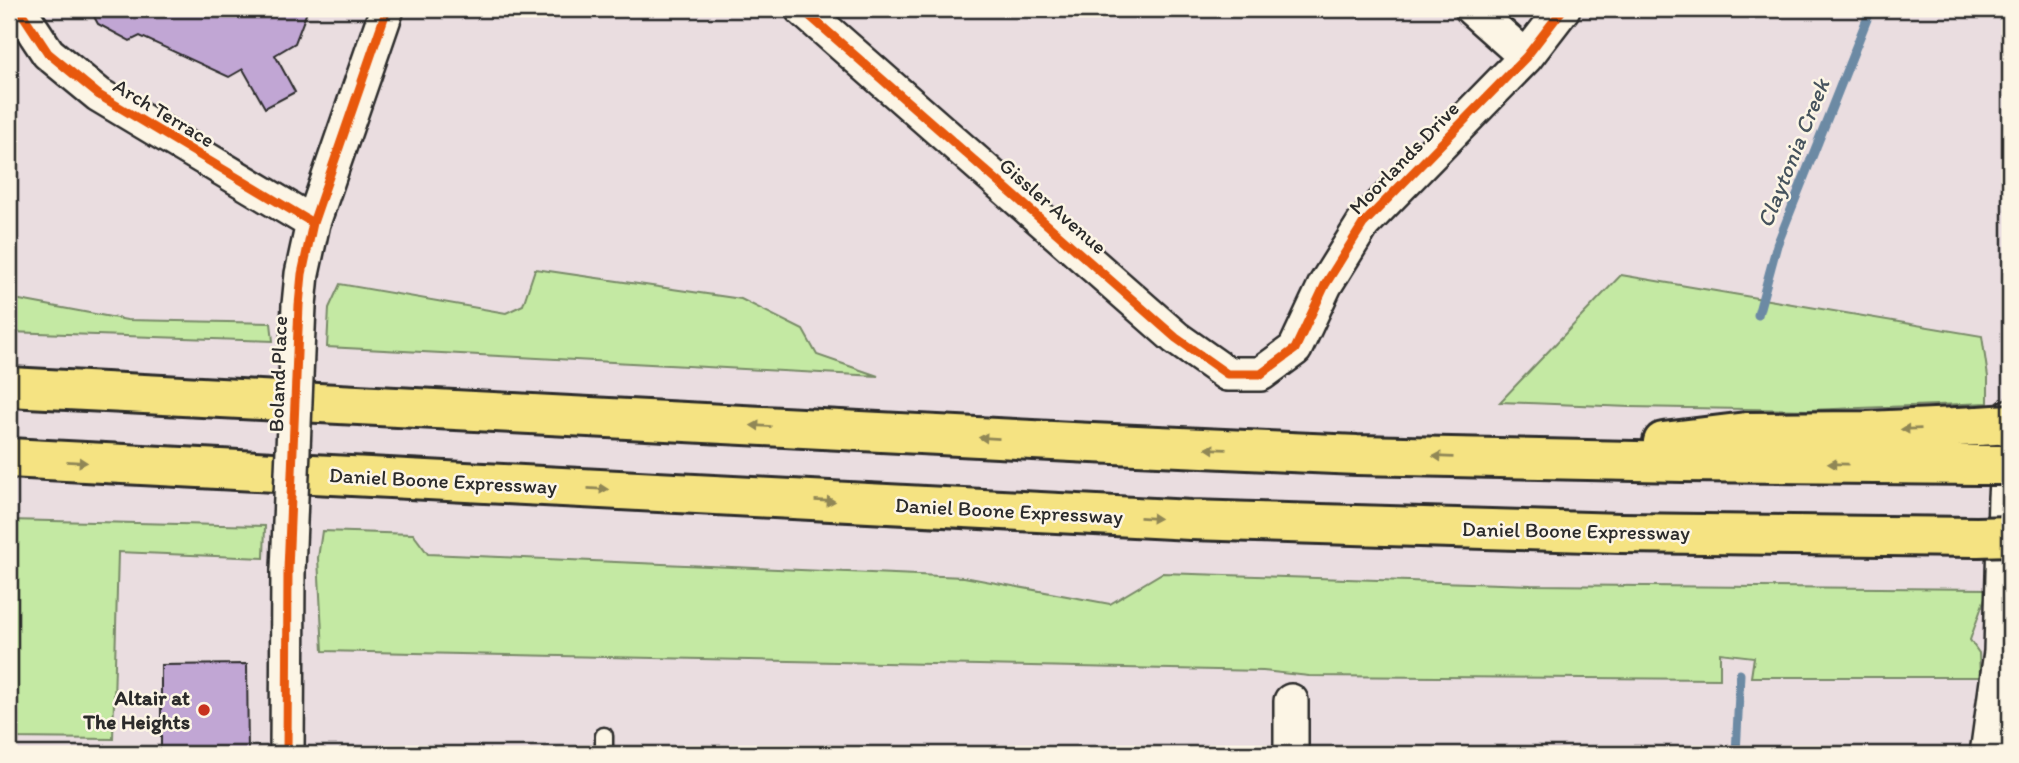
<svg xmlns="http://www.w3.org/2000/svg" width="2019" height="763" font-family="Itim,sans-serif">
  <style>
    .green { fill: #c4e9a3; stroke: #788a67; stroke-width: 2 }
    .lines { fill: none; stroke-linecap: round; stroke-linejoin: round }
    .stream { stroke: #6c8aa4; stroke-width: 9 }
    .building { fill: #c1a6d4; stroke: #2b2b2b; stroke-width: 2 }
    .service-casing { stroke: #2b2b2b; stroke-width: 21 }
    .minor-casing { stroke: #2b2b2b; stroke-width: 38 }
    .motorway-casing { stroke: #2b2b2b; stroke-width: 44 }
    .service { stroke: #fcf5e5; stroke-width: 16 }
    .minor { stroke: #fcf5e5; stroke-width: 33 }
    .motorway { stroke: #f5e382; stroke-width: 38 }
    .minor-bridge-casing { stroke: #2b2b2b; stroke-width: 38; stroke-linecap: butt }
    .motorway-bridge-casing { stroke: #2b2b2b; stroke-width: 44; stroke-linecap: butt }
    .minor-bridge { stroke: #fcf5e5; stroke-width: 33 }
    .motorway-bridge { stroke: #f5e382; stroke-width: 38 }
    .cycleway-casing { stroke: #fcf5e5; stroke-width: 13 }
    .cycleway { stroke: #e8590c; stroke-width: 9 }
    .oneway { fill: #908756 }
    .poi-dot { fill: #c8321e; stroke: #fcf5e5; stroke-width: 2.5 }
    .labels { text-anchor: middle; stroke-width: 5; stroke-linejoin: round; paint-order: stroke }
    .street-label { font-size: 21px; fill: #2b2b2b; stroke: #fcf5e5 }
    .poi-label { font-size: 21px; font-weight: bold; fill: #2b2b2b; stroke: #fcf5e5; text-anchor: end }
    .water-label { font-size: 23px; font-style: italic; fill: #46535d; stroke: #fcf5e5 }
  </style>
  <rect width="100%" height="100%" fill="#eadde0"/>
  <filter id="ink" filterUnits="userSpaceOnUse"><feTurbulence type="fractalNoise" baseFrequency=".0143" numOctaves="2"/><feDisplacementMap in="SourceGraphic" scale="14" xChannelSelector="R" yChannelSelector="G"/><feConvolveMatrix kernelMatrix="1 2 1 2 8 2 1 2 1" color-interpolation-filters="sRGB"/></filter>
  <g filter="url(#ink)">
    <path class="green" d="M535,269L741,299L803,330L817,355L878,376L327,347L329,308L340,284L506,313L523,305Z
      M1621,275L1982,336L1988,377V403L1809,410L1630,407L1500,402Z
      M9,298L127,320L271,323L273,341L9,332Z
      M9,520L265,526L264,558L118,552L113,739L9,738Z
      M322,531L413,534L428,554L964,577L1110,604L1162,573L1531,585L1988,589L1970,640L1979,653L1980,677H1751L1754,657L1720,653V679L1309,676L1263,671L323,651L318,558Z"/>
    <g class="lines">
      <path class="stream" d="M1758,315L1777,245L1871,9
        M1736,754L1740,674"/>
    </g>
    <path class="building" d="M90,9H308L295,43L275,55L295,92L265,108L243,69L229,77L140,36L130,41L98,24Z
      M247,664L248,754H161V665Z"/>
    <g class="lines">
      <g class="service-casing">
        <path id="service" d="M604,736V754"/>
      </g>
      <g class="minor-casing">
        <path id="minor" d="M19,9L48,53L99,95L313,223
          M802,9L1176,338L1227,374H1261L1295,349L1325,285L1363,224L1526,57L1563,9
          M1472,9L1526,57
          M299,305L302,274L313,223L387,9
          M287,754L288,570
          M1291,754V701
          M1987,754L2001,652L2005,498L2010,416"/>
      </g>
      <g class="motorway-casing">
        <path id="motorway" d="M9,387L1092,443L1357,455L1682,462L1979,465
          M1663,442L1746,432L1867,431L1979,426
          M9,458L1191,520L1621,533L1977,537"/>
      </g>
      <use href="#service" class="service"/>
      <use href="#minor" class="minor"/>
      <use href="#motorway" class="motorway"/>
      <g class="minor-bridge-casing">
        <path id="minor-bridge" d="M288,570L299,305"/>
      </g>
      <g class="motorway-bridge-casing">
        <path id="motorway-bridge" d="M1979,426L2010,424
          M1979,465H2010
          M1977,537L2010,536"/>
      </g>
      <use href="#minor-bridge" class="minor-bridge"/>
      <use href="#motorway-bridge" class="motorway-bridge"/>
      <g class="cycleway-casing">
        <path id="cycleway" d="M19,9L48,53L99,95L313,223
          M802,9L1176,338L1227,374H1261L1295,349L1325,285L1363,224L1526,57L1563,9
          M287,754L288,570L299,305L302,274L313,223L387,9"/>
      </g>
      <use href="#cycleway" class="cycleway"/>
    </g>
    <defs><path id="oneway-solid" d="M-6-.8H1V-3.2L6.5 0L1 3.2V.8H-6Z" transform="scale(1.75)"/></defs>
    <g class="oneway">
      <use href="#oneway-solid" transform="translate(761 426) rotate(-177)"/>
      <use href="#oneway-solid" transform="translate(1911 429) rotate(178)"/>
      <use href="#oneway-solid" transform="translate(989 438) rotate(-177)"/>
      <use href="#oneway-solid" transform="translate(1216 449) rotate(-178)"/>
      <use href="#oneway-solid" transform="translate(1443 457) rotate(-178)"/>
      <use href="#oneway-solid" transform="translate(77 462) rotate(3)"/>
      <use href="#oneway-solid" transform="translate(1838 464) rotate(-179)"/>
      <use href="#oneway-solid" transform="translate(598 489) rotate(3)"/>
      <use href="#oneway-solid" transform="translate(825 501) rotate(3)"/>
      <use href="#oneway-solid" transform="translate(1150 518) rotate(3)"/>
    </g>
  </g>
  <circle class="poi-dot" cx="204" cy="710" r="7"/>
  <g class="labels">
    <g class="street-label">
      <text transform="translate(164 113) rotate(31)" y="7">Arch Terrace</text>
      <text transform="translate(1404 158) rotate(-46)" y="7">Moorlands Drive</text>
      <text transform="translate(1053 206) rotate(41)" y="7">Gissler Avenue</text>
      <text transform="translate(278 374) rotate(-88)" y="7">Boland Place</text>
      <text transform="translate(443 481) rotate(3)" y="7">Daniel Boone Expressway</text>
      <text transform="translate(1009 511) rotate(3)" y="7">Daniel Boone Expressway</text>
      <text transform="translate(1576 531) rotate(1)" y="7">Daniel Boone Expressway</text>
    </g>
    <g class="poi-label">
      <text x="190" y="705">Altair at<tspan x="190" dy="24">The Heights</tspan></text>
    </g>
    <g class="water-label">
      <text transform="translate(1793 153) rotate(-68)" y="8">Claytonia Creek</text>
    </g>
  </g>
  <rect width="2019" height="763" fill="none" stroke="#fcf5e5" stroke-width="35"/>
  <rect x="18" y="18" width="1984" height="728" fill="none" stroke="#2b2b2b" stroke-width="2.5" filter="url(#ink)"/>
</svg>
